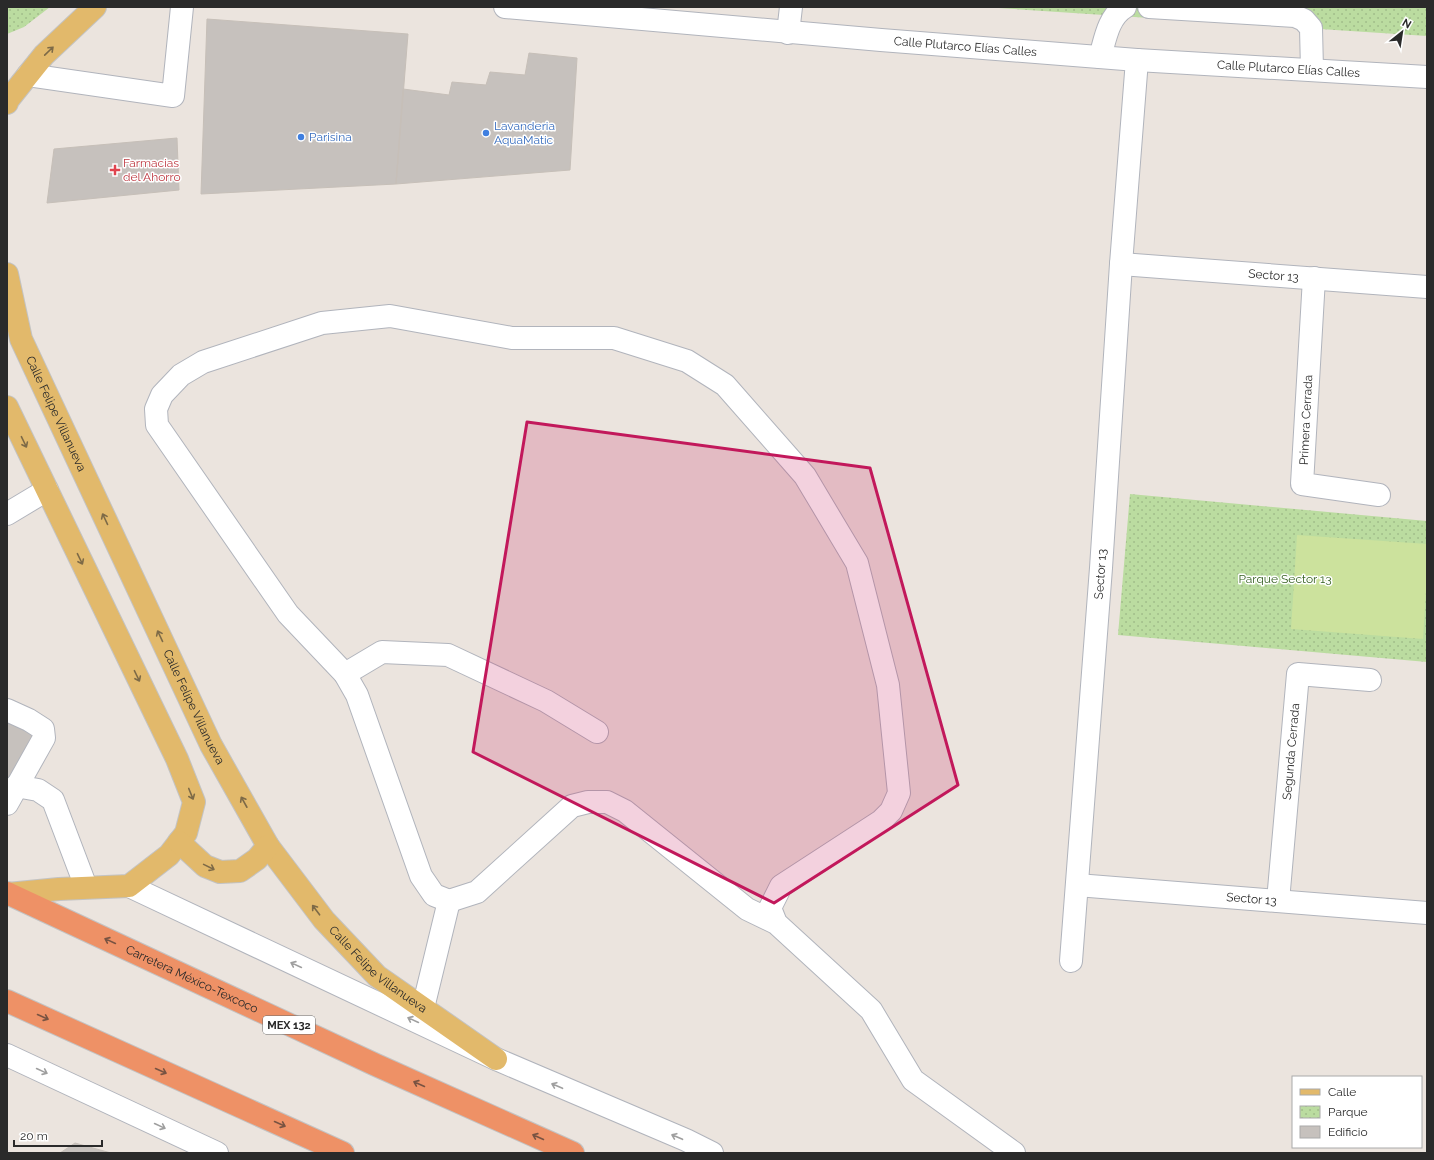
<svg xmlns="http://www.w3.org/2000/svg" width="1434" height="1160" font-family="Raleway,sans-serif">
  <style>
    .park { fill: url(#park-dots) }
    .pitch { fill: #cce29d }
    .building { fill: #c6c1bd; stroke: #c6bfb8 }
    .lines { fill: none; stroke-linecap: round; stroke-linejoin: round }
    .minor-casing { stroke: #b1b4bc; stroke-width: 24 }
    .major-casing { stroke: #c3c3c3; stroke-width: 24 }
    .highway-casing { stroke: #c3c3c3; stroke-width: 24 }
    .minor { stroke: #fff; stroke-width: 22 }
    .major { stroke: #e2b96b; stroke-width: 22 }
    .highway { stroke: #ee9166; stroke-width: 22 }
    .oneway { stroke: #7d6a47 }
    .oneway2 { stroke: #785342 }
    .oneway3 { stroke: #9f9f9f }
    .marked { fill: #c2185b; fill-opacity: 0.2; stroke: #c2185b; stroke-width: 3; stroke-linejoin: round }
    .shop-dot { fill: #3f7fe0; stroke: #fff; stroke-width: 1.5 }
    .health-dot { fill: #e0444e; stroke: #fff; stroke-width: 1.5 }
    .labels { text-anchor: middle; stroke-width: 3; stroke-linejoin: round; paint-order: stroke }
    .shield { fill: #fff; stroke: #6a6a6a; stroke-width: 1 }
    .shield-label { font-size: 11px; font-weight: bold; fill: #2a2a2a }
    .street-label { font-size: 12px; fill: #2a2a2a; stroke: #fff }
    .shop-label { font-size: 12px; fill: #366cbe; stroke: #fff; text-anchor: start }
    .health-label { font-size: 12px; fill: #be3a42; stroke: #fff; text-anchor: start }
    .park-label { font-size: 12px; fill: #356021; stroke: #fff }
  </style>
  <defs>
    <pattern id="park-dots" width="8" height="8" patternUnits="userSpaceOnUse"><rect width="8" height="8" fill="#bbdca0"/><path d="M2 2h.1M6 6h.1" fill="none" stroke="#a1bd8a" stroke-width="1.8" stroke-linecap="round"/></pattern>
  </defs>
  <rect width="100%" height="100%" fill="#ebe4de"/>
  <path class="park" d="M7,7H50L24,27L7,34Z
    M983,7H1427V36Z
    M1130,494L1427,521V662L1118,635Z"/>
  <path class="pitch" d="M1297,535L1427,544V574L1423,639L1291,629Z"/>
  <path class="building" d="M207,19L408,34L396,184L201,194Z
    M529,53L577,58L570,170L396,184L403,89L449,95L452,82L486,85L490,72L525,75Z
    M177,138L179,190L47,203L54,149Z
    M7,715L41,733L7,799Z
    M75,1143L111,1153H60Z"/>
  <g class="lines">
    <g class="minor-casing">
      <g id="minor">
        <path id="s1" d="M505,7L881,40L1137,60L1427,77"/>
        <path d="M1149,7L1295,16L1304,20L1311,28L1312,70"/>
        <path d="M788,33L791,7"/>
        <path d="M1100,57C1105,40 1108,17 1125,7"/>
        <path d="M28,75L173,96L182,7"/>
        <path id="s2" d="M1121,264L1427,287"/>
        <path d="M1314,278L1302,484L1379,495"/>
        <path d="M7,514L47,490"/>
        <path d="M345,674L382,652L448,655L546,701L597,732"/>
        <path d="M7,710L29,720L43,729L44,738L7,804"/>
        <path d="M16,786L38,790L53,800L86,887"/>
        <path id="s3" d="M1077,885L1427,913"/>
        <path d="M129,886L496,1059L686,1140L712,1153"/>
        <path id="s4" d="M1278,901L1298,674L1370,680"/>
        <path d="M776,923L770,908L781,886L881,821L891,811L899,793L888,685L857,563L805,476L725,385L687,361L614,338H512L390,316L322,323L203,362L181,375L162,395L156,409L157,425L288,614L345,674L357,695L421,876L434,895L449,901L477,892L572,806L588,802H607L625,811L747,909L776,923L871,1010L913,1080L1014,1153"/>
        <path id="s5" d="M1071,961L1101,568L1121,264L1137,60"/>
        <path d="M423,1008L449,901"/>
        <path d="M7,1055L217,1153"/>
      </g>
    </g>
    <g class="major-casing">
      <g id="major">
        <path d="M7,103L8,100L44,55L95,7"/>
        <path id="s6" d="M7,274L21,339L211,745L268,846L324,920L377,976L496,1059"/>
        <path d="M7,407L177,759L194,802L186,833L169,855L129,886L59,889L8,894"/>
        <path d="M179,842L205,866L220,872L240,871L257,859L268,846"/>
      </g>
    </g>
    <g class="highway-casing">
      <g id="highway">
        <path id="s7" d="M7,893L376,1065L573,1153"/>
        <path d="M7,1001L343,1153"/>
      </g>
    </g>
    <use href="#minor" class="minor"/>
    <use href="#major" class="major"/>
    <use href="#highway" class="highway"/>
  </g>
  <defs><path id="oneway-shaft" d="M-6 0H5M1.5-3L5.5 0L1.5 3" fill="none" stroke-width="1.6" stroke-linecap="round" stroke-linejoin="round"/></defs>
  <g class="oneway">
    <use href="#oneway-shaft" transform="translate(49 51) rotate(-44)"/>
    <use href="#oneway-shaft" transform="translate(24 442) rotate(64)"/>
    <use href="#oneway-shaft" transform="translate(105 519) rotate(-115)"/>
    <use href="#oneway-shaft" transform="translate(80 559) rotate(64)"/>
    <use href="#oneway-shaft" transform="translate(160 636) rotate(-115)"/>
    <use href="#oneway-shaft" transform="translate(137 676) rotate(64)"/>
    <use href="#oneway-shaft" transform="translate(191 794) rotate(68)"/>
    <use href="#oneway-shaft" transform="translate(244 802) rotate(-119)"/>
    <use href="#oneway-shaft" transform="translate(209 867) rotate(26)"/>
    <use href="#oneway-shaft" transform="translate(316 910) rotate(-127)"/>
  </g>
  <g class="oneway2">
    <use href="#oneway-shaft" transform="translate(110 941) rotate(-155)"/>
    <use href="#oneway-shaft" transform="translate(43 1017) rotate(24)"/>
    <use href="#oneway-shaft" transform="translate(161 1071) rotate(24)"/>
    <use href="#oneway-shaft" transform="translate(419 1084) rotate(-156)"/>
    <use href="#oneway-shaft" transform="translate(280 1124) rotate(24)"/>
    <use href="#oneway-shaft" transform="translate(538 1137) rotate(-156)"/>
  </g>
  <g class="oneway3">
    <use href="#oneway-shaft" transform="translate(296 965) rotate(-155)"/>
    <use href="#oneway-shaft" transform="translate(413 1020) rotate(-155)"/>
    <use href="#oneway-shaft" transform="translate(42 1071) rotate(25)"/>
    <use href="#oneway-shaft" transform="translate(557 1086) rotate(-157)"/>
    <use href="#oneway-shaft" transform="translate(160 1126) rotate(25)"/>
    <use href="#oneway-shaft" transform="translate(677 1137) rotate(-157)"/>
  </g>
  <path class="marked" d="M527,422L870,468L958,785L774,903L473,752Z"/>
  <g class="shop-dot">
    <circle cx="486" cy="133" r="4"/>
    <circle cx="301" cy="137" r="4"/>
  </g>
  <path class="health-dot" d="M113 164h4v4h4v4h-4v4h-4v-4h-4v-4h4z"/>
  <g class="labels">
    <rect class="shield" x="263" y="1016" width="52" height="18" rx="3"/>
    <g class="shield-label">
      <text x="289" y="1029">MEX 132</text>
    </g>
    <g class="street-label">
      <text dy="4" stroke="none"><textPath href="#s1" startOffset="462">Calle Plutarco Elías Calles</textPath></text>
      <text dy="4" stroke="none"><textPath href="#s1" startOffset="786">Calle Plutarco Elías Calles</textPath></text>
      <text dy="4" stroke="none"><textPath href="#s2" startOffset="153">Sector 13</textPath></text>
      <text dy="4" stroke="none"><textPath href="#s6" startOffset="149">Calle Felipe Villanueva</textPath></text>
      <text transform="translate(1306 420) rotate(-87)" y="4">Primera Cerrada</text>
      <text dy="4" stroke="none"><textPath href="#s5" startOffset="388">Sector 13</textPath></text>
      <text dy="4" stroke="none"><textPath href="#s6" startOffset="473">Calle Felipe Villanueva</textPath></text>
      <text dy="4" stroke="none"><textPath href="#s4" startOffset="150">Segunda Cerrada</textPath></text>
      <text dy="4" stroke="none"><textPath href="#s3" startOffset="175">Sector 13</textPath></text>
      <text dy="4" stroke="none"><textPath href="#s6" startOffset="797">Calle Felipe Villanueva</textPath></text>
      <text dy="4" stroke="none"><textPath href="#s7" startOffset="204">Carretera México-Texcoco</textPath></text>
    </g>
    <g class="shop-label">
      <text x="494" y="130">Lavanderia<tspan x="494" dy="14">AquaMatic</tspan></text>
      <text x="309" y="141">Parisina</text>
    </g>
    <g class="health-label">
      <text x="123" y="167">Farmacias<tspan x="123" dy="14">del Ahorro</tspan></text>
    </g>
    <g class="park-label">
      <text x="1285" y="583">Parque Sector 13</text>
    </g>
  </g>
  <rect width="1434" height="1160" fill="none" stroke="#2a2a2a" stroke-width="16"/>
  <rect x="1292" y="1076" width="130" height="72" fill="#ffffff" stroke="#aaaaaa"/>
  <rect x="1300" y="1089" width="20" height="6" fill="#e2b96b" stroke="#aaaaaa"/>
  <text x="1328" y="1096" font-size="12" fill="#2a2a2a">Calle</text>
  <rect x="1300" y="1106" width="20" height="12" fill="url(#park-dots)" stroke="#aaaaaa"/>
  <text x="1328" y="1116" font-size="12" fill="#2a2a2a">Parque</text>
  <rect x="1300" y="1126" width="20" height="12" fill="#c6c1bd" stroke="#aaaaaa"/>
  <text x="1328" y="1136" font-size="12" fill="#2a2a2a">Edificio</text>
  <g transform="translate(1402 32) rotate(30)" stroke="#ffffff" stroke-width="3" paint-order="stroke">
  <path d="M0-3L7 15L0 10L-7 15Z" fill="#2a2a2a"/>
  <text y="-6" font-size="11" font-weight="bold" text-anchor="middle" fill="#2a2a2a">N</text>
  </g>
  <path d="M14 1140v6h88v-6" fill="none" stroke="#2a2a2a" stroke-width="2"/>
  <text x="20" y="1140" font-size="12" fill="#2a2a2a" stroke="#ffffff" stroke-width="3" paint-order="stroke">20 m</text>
</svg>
